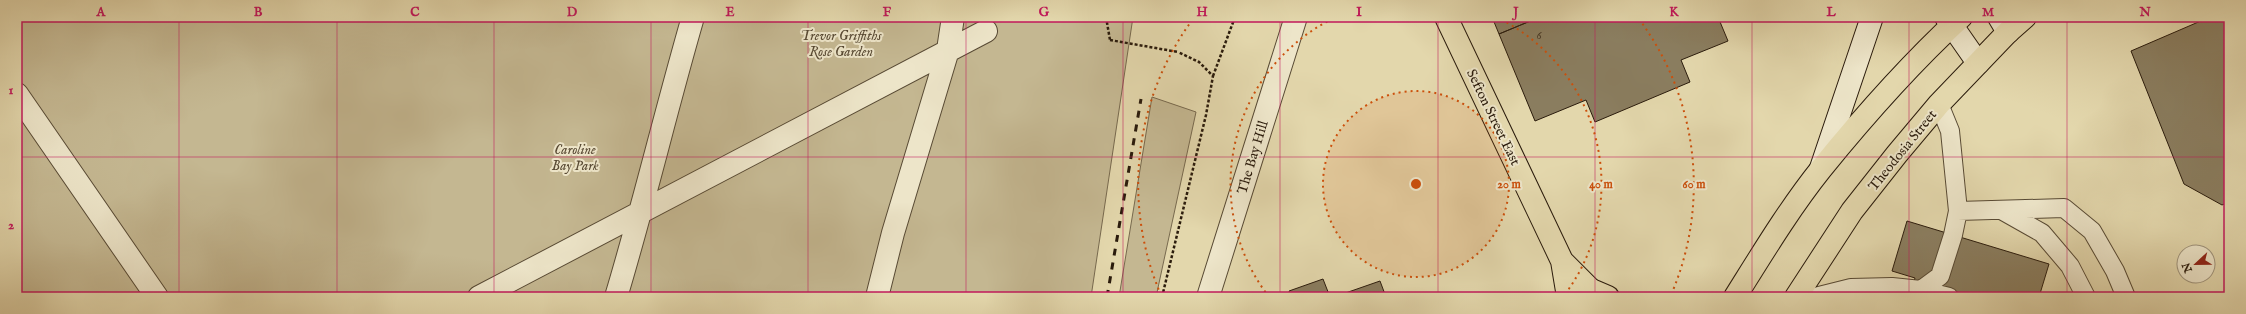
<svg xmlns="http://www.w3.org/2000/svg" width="2246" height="314" font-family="'IM FELL English',serif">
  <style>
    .green { fill: #c4b791; stroke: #77694e }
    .building { fill: #8a7d5f; stroke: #2a1b0c }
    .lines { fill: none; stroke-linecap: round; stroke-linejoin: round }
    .lane-casing { stroke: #584a34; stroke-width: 20 }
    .street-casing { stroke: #584a34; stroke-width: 24 }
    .secondary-casing { stroke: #2a1b0c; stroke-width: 24 }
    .primary-casing { stroke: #2a1b0c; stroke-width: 24 }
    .highway-casing { stroke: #2a1b0c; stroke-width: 24 }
    .path { stroke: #2a1b0c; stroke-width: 2.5; stroke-dasharray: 3 2; stroke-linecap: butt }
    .lane { stroke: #ede5c9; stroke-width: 18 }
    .street { stroke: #ede5c9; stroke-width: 22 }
    .secondary { stroke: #ede5c9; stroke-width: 22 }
    .primary { stroke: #e3d7ac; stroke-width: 22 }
    .highway { stroke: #e3d7ac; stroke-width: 22 }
    .rail { stroke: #2a1b0c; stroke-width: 3; stroke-dasharray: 7 7; stroke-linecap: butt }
    .path-bridge { stroke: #2a1b0c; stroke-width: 2.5; stroke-dasharray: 3 2; stroke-linecap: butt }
    .grid { fill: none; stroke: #c2185b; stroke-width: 1; stroke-opacity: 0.55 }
    .ring { fill: none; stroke: #cc500c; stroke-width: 2; stroke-dasharray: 2 4 }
    .labels { text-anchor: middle; stroke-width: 4; stroke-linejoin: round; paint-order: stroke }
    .number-label { font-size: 12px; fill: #423421 }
    .park-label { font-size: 14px; font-style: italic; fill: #584a34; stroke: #ede5c9 }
    .street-label { font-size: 14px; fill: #2a1b0c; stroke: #ede5c9 }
    .centre { fill: #cc500c; stroke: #ede5c9; stroke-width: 2 }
    .ring-label { font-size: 12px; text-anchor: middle; font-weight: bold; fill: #cc500c; stroke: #ede5c9; stroke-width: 4; stroke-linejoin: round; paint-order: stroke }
    .neatline { fill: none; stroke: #c2185b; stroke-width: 1.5 }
    .grid-label { font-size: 13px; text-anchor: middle; font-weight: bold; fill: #c2185b }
  </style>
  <rect width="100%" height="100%" fill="#e3d7ac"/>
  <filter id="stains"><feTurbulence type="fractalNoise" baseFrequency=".005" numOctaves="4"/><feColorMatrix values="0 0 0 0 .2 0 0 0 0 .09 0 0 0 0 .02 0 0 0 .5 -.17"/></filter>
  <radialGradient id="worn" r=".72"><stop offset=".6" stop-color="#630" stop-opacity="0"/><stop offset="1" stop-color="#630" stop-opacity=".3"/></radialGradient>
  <path class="green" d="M17,17H1133L1091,297H17Z
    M1152,97L1196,112L1156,297H1119Z"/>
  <path class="building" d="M1492,17H1540L1499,34Z
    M1540,17H1718L1728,41L1681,60L1690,82L1595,122L1586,100L1535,121L1499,34Z
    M2210,17H2229V202L2222,205L2184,184L2131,51Z
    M1907,221L2049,264L2039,297H1909L1915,278L1892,271Z
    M1323,279L1330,297H1291L1289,291Z
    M1380,281L1386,297H1334Z"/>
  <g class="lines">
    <g class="lane-casing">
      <path id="lane" d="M1958,211L2064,208L2092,231L2115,271L2126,297
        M2003,211L2042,233L2070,266L2086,297
        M1921,290L1949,297
        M1815,297L1851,288L1892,287L1921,290L1940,276L1953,235L1958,211L1950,131L1939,104"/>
    </g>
    <g class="street-casing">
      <path id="street" d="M17,94L157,297
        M479,297L986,31
        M616,297C644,204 666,110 693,17
        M877,297L893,233L948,50L953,17
        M1208,297L1296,17"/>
    </g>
    <g class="secondary-casing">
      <path id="secondary" d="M1946,17L1978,63
        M1999,17L2008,32
        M1821,168L1872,17"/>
    </g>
    <g class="primary-casing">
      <path id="primary" d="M1446,17L1562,261L1568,297
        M1562,261L1598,297"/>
    </g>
    <g class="highway-casing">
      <path id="highway" d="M1594,291L1608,297
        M1735,297C1762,254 1789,209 1821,169C1864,116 1911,63 1961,17
        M1796,297L1852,211L1897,154L1939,104L2008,32L2025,17"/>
    </g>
    <path class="path" d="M1106,17L1110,40
      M1898,19L1915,17
      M1213,76L1235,17
      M1162,297L1206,115L1213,76L1199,62L1178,52"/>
    <use href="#lane" class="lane"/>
    <use href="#street" class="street"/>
    <use href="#secondary" class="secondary"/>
    <use href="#primary" class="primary"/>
    <use href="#highway" class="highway"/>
    <path class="rail" d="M1107,297L1141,99"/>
    <path class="path-bridge" d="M1110,40L1178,52"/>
  </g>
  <path class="grid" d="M179,17V297M337,17V297M494,17V297M651,17V297M808,17V297M966,17V297M1123,17V297M1280,17V297M1438,17V297M1595,17V297M1752,17V297M1909,17V297M2067,17V297M17,157H2229"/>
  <circle cx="1416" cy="184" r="93" fill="#cc500c" fill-opacity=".12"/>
  <g class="ring">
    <circle cx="1416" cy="184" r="93"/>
    <path d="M1269 297A185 185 0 0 1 1336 17M1496 17A185 185 0 0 1 1563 297"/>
    <path d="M1161 295A278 278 0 0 1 1193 19M1639 19A278 278 0 0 1 1671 295"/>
  </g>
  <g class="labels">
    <g class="number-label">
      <text x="1539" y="39">6</text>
    </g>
    <g class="park-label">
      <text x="841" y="40">Trevor Griffiths<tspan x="841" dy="16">Rose Garden</tspan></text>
      <text x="575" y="154">Caroline<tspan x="575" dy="16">Bay Park</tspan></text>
    </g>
    <g class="street-label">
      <text transform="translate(1494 117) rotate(64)" y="5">Sefton Street East</text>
      <text transform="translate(1902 150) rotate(-51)" y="5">Theodosia Street</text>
      <text transform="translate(1252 157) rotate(-73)" y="5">The Bay Hill</text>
    </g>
  </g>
  <circle cx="1416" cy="184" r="6" class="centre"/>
  <g class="ring-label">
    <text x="1509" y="188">20 m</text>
    <text x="1601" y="188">40 m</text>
    <text x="1694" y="188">60 m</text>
  </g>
  <rect width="2246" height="314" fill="none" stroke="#e3d7ac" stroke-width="44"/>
  <g transform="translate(2196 264) rotate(248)"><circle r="19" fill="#ede5c9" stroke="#9f947d"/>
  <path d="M0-3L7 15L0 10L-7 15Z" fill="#8f2418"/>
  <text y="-6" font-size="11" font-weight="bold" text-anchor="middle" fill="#2a1b0c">N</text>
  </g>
  <rect x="22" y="22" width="2202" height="270" class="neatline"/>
  <g class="grid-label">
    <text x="101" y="16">A</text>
    <text x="258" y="16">B</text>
    <text x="415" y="16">C</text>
    <text x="572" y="16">D</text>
    <text x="730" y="16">E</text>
    <text x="887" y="16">F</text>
    <text x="1044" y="16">G</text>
    <text x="1202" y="16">H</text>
    <text x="1359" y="16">I</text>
    <text x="1516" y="16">J</text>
    <text x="1674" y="16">K</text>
    <text x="1831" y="16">L</text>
    <text x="1988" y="16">M</text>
    <text x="2145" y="16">N</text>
    <text x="11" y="94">1</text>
    <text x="11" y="229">2</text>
  </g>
  <rect width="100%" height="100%" filter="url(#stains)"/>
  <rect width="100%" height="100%" fill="url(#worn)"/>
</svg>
